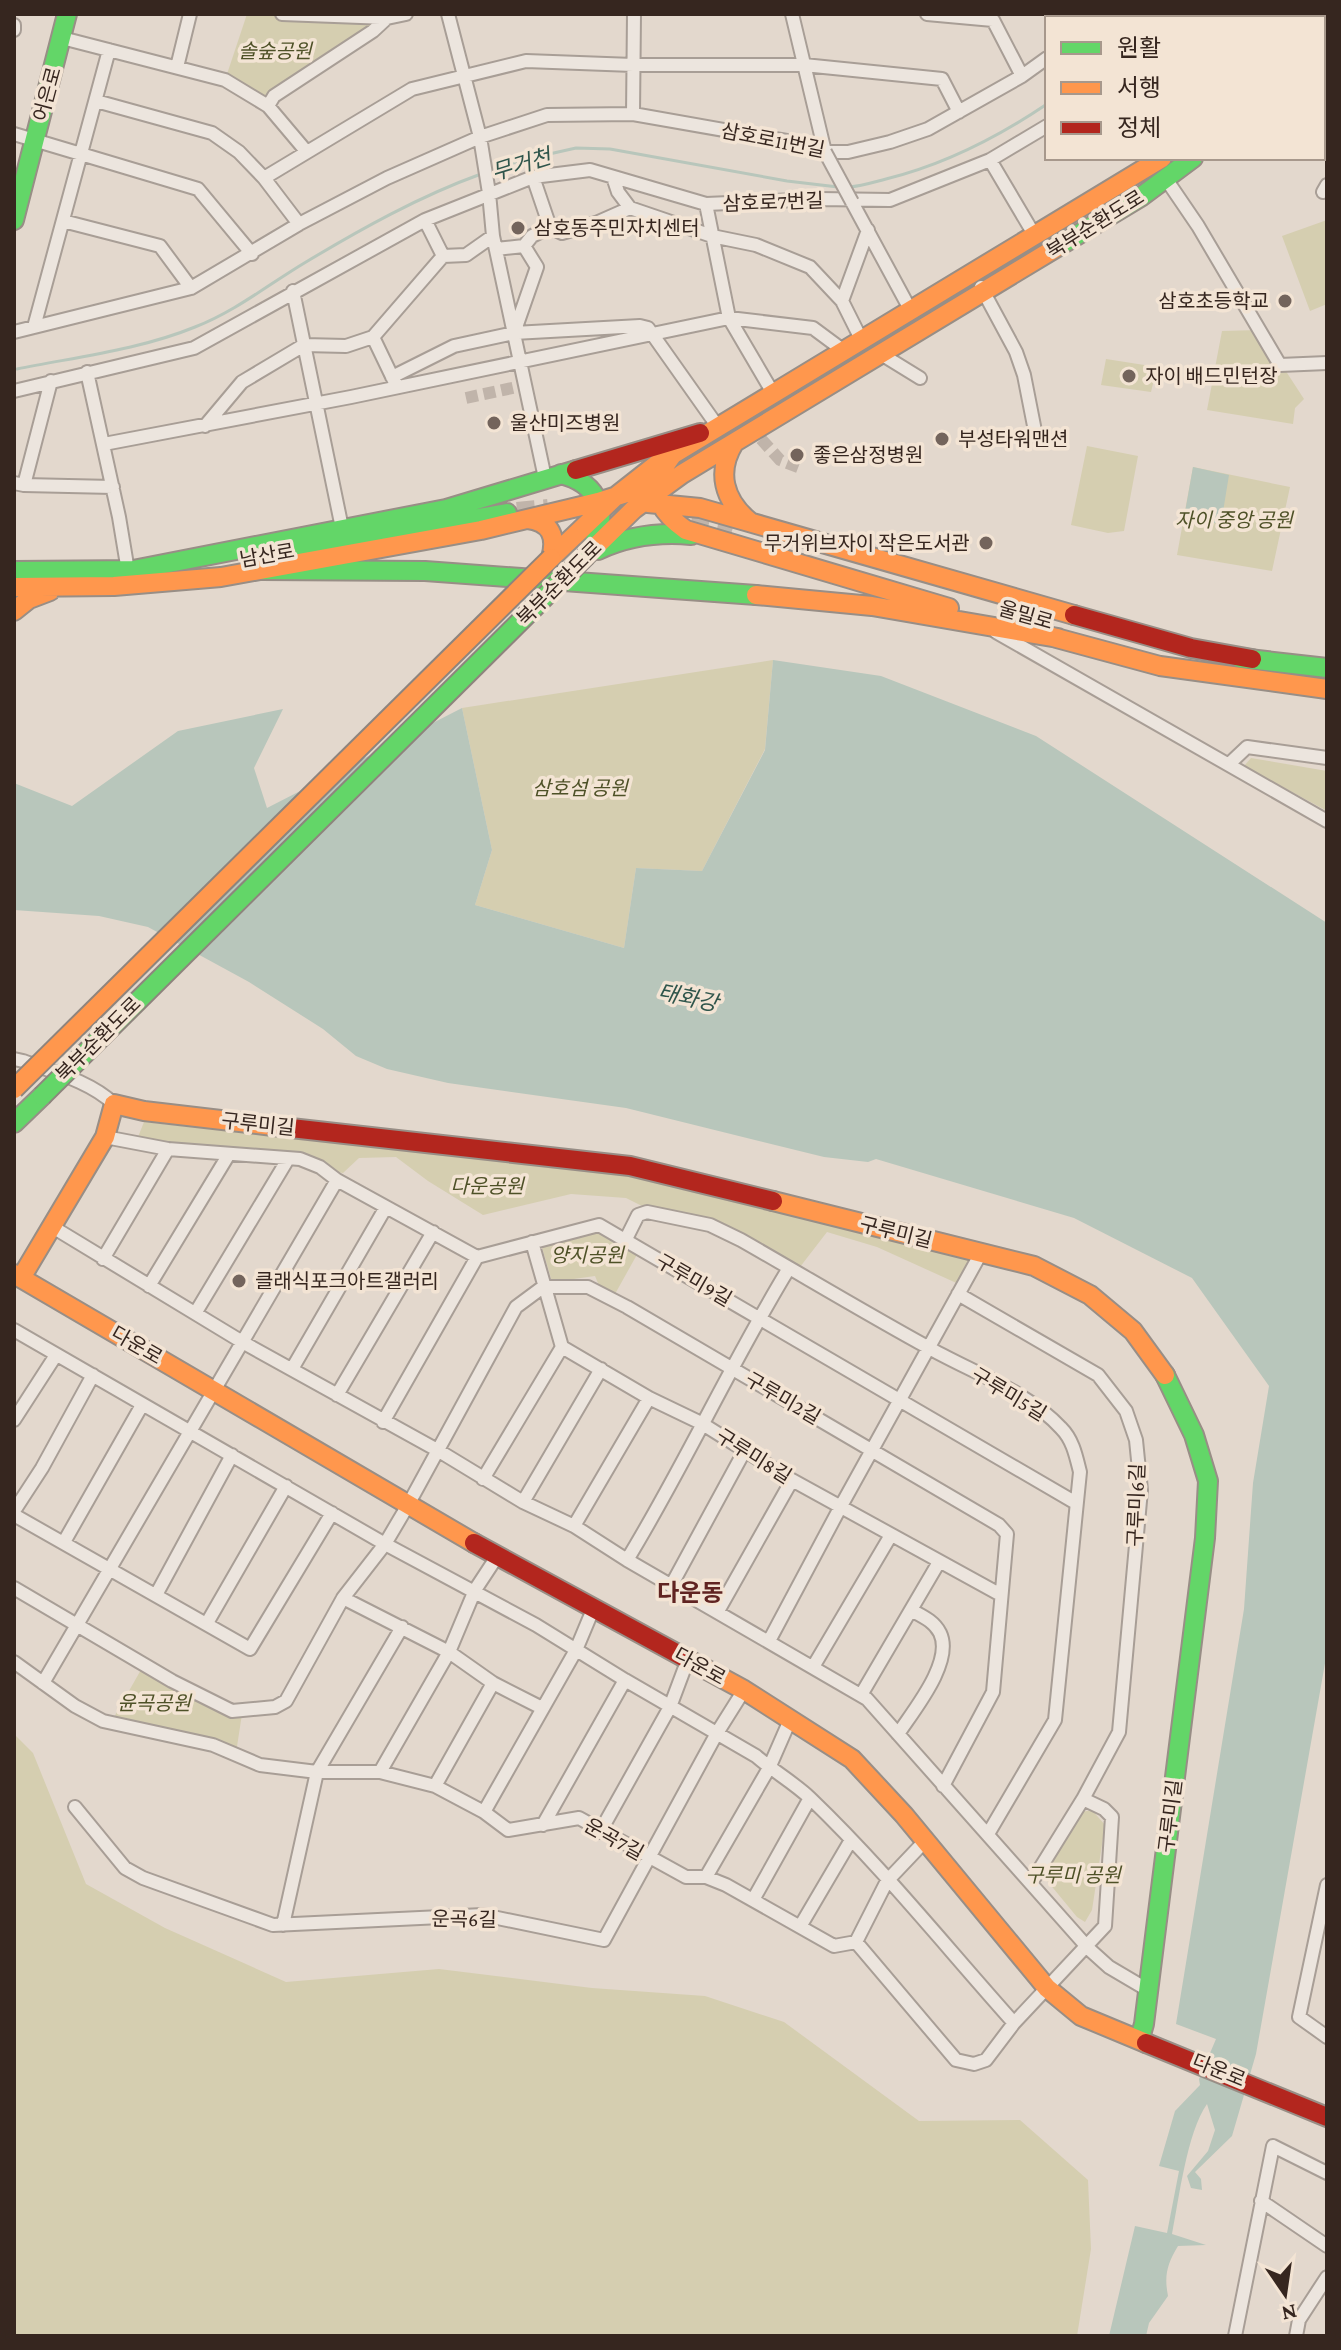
<svg xmlns="http://www.w3.org/2000/svg" width="1341" height="2350" font-family="'Crimson Pro','Noto Sans KR',serif">
  <style>
    .green { fill: #d5ceb0 }
    .water { fill: #b8c6bb }
    .lines { fill: none; stroke-linecap: round; stroke-linejoin: round }
    .stream { stroke: #b8c6bb; stroke-width: 3 }
    .street-tunnel { stroke: #c0b4aa; stroke-width: 12; stroke-dasharray: 12 6; stroke-linecap: butt }
    .secondary-tunnel { stroke: #c0b4aa; stroke-width: 18; stroke-dasharray: 18 9; stroke-linecap: butt }
    .street-casing { stroke: #a89e96; stroke-width: 16 }
    .fast-casing { stroke: #988e86; stroke-width: 22 }
    .slow-casing { stroke: #988e86; stroke-width: 22 }
    .jam-casing { stroke: #988e86; stroke-width: 22 }
    .street { stroke: #ece5de; stroke-width: 12 }
    .fast { stroke: #63d668; stroke-width: 18 }
    .slow { stroke: #ff974d; stroke-width: 18 }
    .jam { stroke: #b3261e; stroke-width: 18 }
    .street-bridge-casing { stroke: #a89e96; stroke-width: 16; stroke-linecap: butt }
    .fast-bridge-casing { stroke: #8e847d; stroke-width: 22; stroke-linecap: butt }
    .slow-bridge-casing { stroke: #8e847d; stroke-width: 22; stroke-linecap: butt }
    .street-bridge { stroke: #ece5de; stroke-width: 12 }
    .fast-bridge { stroke: #63d668; stroke-width: 18 }
    .slow-bridge { stroke: #ff974d; stroke-width: 18 }
    .poi-dot { fill: #73645c; stroke: #f3e4d4; stroke-width: 3 }
    .labels { text-anchor: middle; stroke-width: 7; stroke-linejoin: round; paint-order: stroke }
    .park-label { font-size: 20px; font-style: italic; fill: #4e5127; stroke: #f3e4d4 }
    .street-label { font-size: 20px; fill: #36261f; stroke: #f3e4d4 }
    .poi-label { font-size: 20px; fill: #36261f; stroke: #f3e4d4; text-anchor: start }
    .water-label { font-size: 22px; font-style: italic; fill: #2f554b; stroke: #f3e4d4 }
    .quarter-label { font-size: 24px; font-weight: bold; fill: #602321; stroke: #f3e4d4 }
  </style>
  <rect width="100%" height="100%" fill="#e3d8cd"/>
  <path class="green" d="M247,14L387,18L268,106L225,80Z
    M1327,220V304L1310,311L1282,236Z
    M1259,330L1304,399L1295,408L1293,424L1207,410L1222,331Z
    M1106,359L1157,367L1151,392L1101,385Z
    M1087,446L1138,456L1124,531L1108,533L1071,525Z
    M1193,467L1290,487L1272,571L1177,555Z
    M773,660L765,749L702,871L636,868L624,948L475,905L492,850L462,708Z
    M1251,758L1327,771V811L1244,766Z
    M144,1122L466,1157L645,1169L981,1253L963,1286L877,1247L827,1232L800,1267L724,1231L660,1215L626,1198L571,1194L483,1215L428,1181L396,1157L359,1158L343,1173L264,1157L136,1142Z
    M596,1232L639,1251L615,1294L602,1293L595,1276L552,1282L541,1244Z
    M142,1668L242,1714L236,1753L113,1719Z
    M14,1734L33,1753L86,1884L165,1928L286,1982L439,1969L592,1988L705,1996L784,2022L919,2121L1020,2120L1088,2180L1091,2249L1077,2336H14Z
    M1092,1810L1105,1825L1092,1910L1085,1922L1077,1917L1044,1877L1082,1812Z"/>
  <path class="water" d="M1193,467L1229,475L1221,524L1184,518Z
    M773,660L881,676L1036,736L1327,923V1652L1256,2054L1232,2136L1195,2172L1201,2179L1202,2190L1191,2188L1187,2176L1208,2151L1215,2130L1207,2104C1187,2132 1179,2199 1172,2234L1206,2245L1178,2246C1167,2264 1164,2276 1168,2296L1149,2323L1146,2336H1109L1135,2226L1167,2233L1179,2171L1159,2166L1175,2111L1200,2085L1199,2079L1216,2039L1176,2024L1244,1609L1253,1483L1269,1386L1192,1278L1074,1218L876,1159L868,1162L824,1157L626,1108L448,1083L387,1069L356,1056L323,1029L249,982L148,927L99,916L14,910V783L72,806L178,731L283,709L254,768L267,808L462,708L492,850L475,905L624,948L636,868L702,871L765,750Z"/>
  <g class="lines">
    <path class="stream" d="M1121,18L1123,14
      M488,172L518,161L576,148L610,149L787,181L838,187
      M849,187C862,186 874,182 886,179C943,165 998,137 1047,104
      M17,369C76,357 139,350 195,327C236,311 269,284 306,262C361,229 420,196 481,174"/>
    <path class="street-tunnel" d="M466,398L517,387
      M761,439L780,460L803,469"/>
    <path class="secondary-tunnel" d="M517,511L548,508
      M665,514L732,531"/>
    <g class="street-casing">
      <path id="street" d="M282,14L387,18
        M448,14L480,137L489,193L493,236L545,478
        M792,14L825,152
        M927,14L993,20L1022,76
        M1176,14L1188,18
        M1079,18L1081,14
        M1148,18L1150,14
        M1216,18L1219,14
        M14,25V30
        M62,38L225,80L268,106L306,151
        M177,67L190,14
        M1323,67L1327,68
        M96,101L212,133L239,152L264,178L299,224
        M268,106L274,96L373,31L387,18L406,14
        M633,114L634,14
        M14,134L198,189L252,254
        M990,160L1035,236
        M533,177L550,227
        M613,177L618,192L630,208
        M264,178L412,89L526,61L633,65H804L942,79L959,112
        M1166,179L1198,226L1280,365L1327,363
        M1323,192L1327,185
        M852,202L911,311
        M706,204L729,318L773,393
        M425,220L443,256L466,255L493,236
        M63,221L160,246L191,288
        M524,246L537,267L514,333L640,326L648,328L718,427
        M496,249L524,246L532,236L550,227L562,233L596,223L630,208L712,236L756,245L810,267L842,301L862,341
        M981,287L1016,352L1024,375L1036,436
        M293,291L342,528
        M842,301L868,230
        M34,327L109,50
        M14,332L191,288L299,224L387,178L480,137L547,115L633,114L798,143L825,152H848L890,142L928,129L1022,76L1047,58
        M881,354L920,378
        M87,372L119,517L128,571
        M392,377L454,346L514,333
        M397,387L373,337L443,256
        M14,391L194,348L425,220L533,177L590,170L706,204L819,199L890,200L990,160L1047,126
        M205,426L242,382L304,345L346,346L373,337
        M104,444L351,397L729,318L813,328L844,351
        M14,483L24,485L113,487
        M24,485L51,381
        M996,632L1327,821
        M1229,764L1247,747L1327,758
        M14,1059L23,1061C53,1072 90,1081 114,1104
        M105,1137L168,1149L300,1159L320,1167L337,1180L477,1257L599,1225L1076,1503
        M51,1226L244,1343L439,1451L523,1502L574,1526L627,1560L867,1699L1089,1949L1109,1967L1148,1990
        M626,1239L638,1215L647,1212L710,1225L741,1240C804,1276 867,1314 931,1349C974,1373 1028,1392 1061,1428C1073,1440 1076,1456 1080,1472L1055,1720L988,1834
        M532,1242L562,1347L649,1398L701,1423L792,1480L1001,1595
        M103,1259L168,1149
        M149,1286L229,1154
        M196,1312L288,1159
        M14,1330L385,1544L536,1625L625,1680L756,1756C773,1771 793,1782 810,1798C882,1867 946,1947 1014,2023
        M292,1369L386,1207
        M337,1395L433,1232
        M14,1420L56,1355
        M383,1422L477,1257
        M483,1479L562,1347
        M523,1502L601,1369
        M14,1511L42,1468L93,1375
        M14,1515L250,1649L332,1513
        M574,1526L649,1398
        M64,1542L142,1405
        M627,1560C685,1465 731,1363 789,1268
        M671,1586L745,1450
        M14,1588L172,1681L232,1711L275,1707L286,1701L343,1598L385,1544L408,1505L516,1307L543,1287H588L627,1307L999,1525L1007,1534L993,1692L943,1786
        M156,1595L232,1455
        M343,1598L449,1652L493,1683L542,1708
        M718,1611L792,1480
        M207,1623L286,1486
        M769,1641L841,1506L981,1253
        M14,1662L75,1706L103,1721L213,1745L260,1765L317,1772H380L435,1786L484,1812L508,1830L579,1818L686,1877H706L726,1885L834,1946L856,1942L956,2060L974,2064L986,2060L1014,2023L1105,1926L1112,1817L1104,1809L1083,1799L1119,1732L1141,1490L1136,1440L1126,1411L1098,1375L958,1294
        M813,1667L891,1535
        M43,1683L337,1180
        M861,1695L939,1562
        M898,1734C913,1711 954,1662 940,1633C934,1621 922,1616 911,1610
        M380,1772L449,1652L475,1590L498,1555
        M435,1786L493,1683
        M75,1807L125,1868L143,1878L273,1925L483,1915L604,1940L717,1733L744,1690
        M484,1812L576,1650L594,1607
        M543,1825L625,1680
        M600,1832L670,1707L688,1659
        M706,1877L769,1768L790,1720
        M1031,1883L1083,1799
        M1327,1885L1299,2017L1327,2037
        M753,1900L810,1798
        M283,1925L317,1772L402,1627
        M801,1925L851,1840
        M856,1942L887,1881L924,1842
        M1261,2201L1327,2246
        M1235,2336L1273,2146L1327,2173
        M1296,2336L1299,2320L1327,2277"/>
    </g>
    <g class="fast-casing">
      <path id="fast" d="M14,220L67,14
        M1059,246L1142,196L1193,158
        M561,474C600,484 609,513 592,548
        M299,550L507,513
        M598,550C628,536 658,532 691,535
        M262,570L425,571L756,595
        M14,571L139,570
        M128,571L446,509L576,470
        M1240,658L1327,668
        M14,1123L42,1096
        M1140,2038L1144,2024L1205,1538L1208,1481L1194,1435L1165,1375"/>
    </g>
    <g class="slow-casing">
      <path id="slow" d="M1284,18L1287,14
        M734,443C716,472 724,500 749,521
        M674,453C648,485 653,507 686,530L949,608
        M648,503L700,508L1074,615
        M528,519C551,522 557,537 551,558
        M586,556L634,509L682,474L1059,246
        M551,558L615,497L657,464L1162,158
        M14,587L114,586L221,577L481,530L598,502L668,480
        M756,595L872,606L1058,638
        M14,611L29,599L50,591
        M1049,636L1160,666L1327,689
        M773,1201L1034,1266L1090,1295L1133,1331L1165,1375
        M14,1274L474,1543
        M21,1278L105,1137L114,1104L144,1111L273,1126
        M698,1665L744,1690L852,1759L904,1815L1047,1988L1081,2016L1146,2043"/>
    </g>
    <g class="jam-casing">
      <path id="jam" d="M1305,18L1308,14
        M576,470L700,433
        M1074,615L1191,648L1252,659
        M273,1126L630,1166L773,1201
        M474,1543L698,1665
        M1146,2043L1327,2117"/>
    </g>
    <use href="#street" class="street"/>
    <use href="#fast" class="fast"/>
    <use href="#slow" class="slow"/>
    <use href="#jam" class="jam"/>
    <g class="street-bridge-casing">
      <path id="street-bridge" d="M825,152L852,202"/>
    </g>
    <g class="fast-bridge-casing">
      <path id="fast-bridge" d="M42,1096L586,556"/>
    </g>
    <g class="slow-bridge-casing">
      <path id="slow-bridge" d="M14,1089L551,558"/>
    </g>
    <use href="#street-bridge" class="street-bridge"/>
    <use href="#fast-bridge" class="fast-bridge"/>
    <use href="#slow-bridge" class="slow-bridge"/>
  </g>
  <g class="poi-dot">
    <circle cx="518" cy="228" r="8"/>
    <circle cx="1285" cy="301" r="8"/>
    <circle cx="1129" cy="376" r="8"/>
    <circle cx="494" cy="423" r="8"/>
    <circle cx="942" cy="439" r="8"/>
    <circle cx="797" cy="455" r="8"/>
    <circle cx="986" cy="543" r="8"/>
    <circle cx="239" cy="1281" r="8"/>
  </g>
  <g class="labels">
    <g class="park-label">
      <text x="275" y="58">솔숲공원</text>
      <text x="1234" y="527">자이 중앙 공원</text>
      <text x="580" y="795">삼호섬 공원</text>
      <text x="487" y="1193">다운공원</text>
      <text x="587" y="1262">양지공원</text>
      <text x="154" y="1710">윤곡공원</text>
      <text x="1073" y="1882">구루미 공원</text>
    </g>
    <g class="street-label">
      <text transform="translate(47 94) rotate(-75)" y="7">어은로</text>
      <text transform="translate(773 140) rotate(11)" y="7">삼호로11번길</text>
      <text transform="translate(773 202) rotate(-2)" y="7">삼호로7번길</text>
      <text transform="translate(1095 224) rotate(-32)" y="7">북부순환도로</text>
      <text transform="translate(267 555) rotate(-10)" y="7">남산로</text>
      <text transform="translate(559 583) rotate(-45)" y="7">북부순환도로</text>
      <text transform="translate(1026 615) rotate(16)" y="7">울밀로</text>
      <text transform="translate(98 1039) rotate(-45)" y="7">북부순환도로</text>
      <text transform="translate(258 1124) rotate(6)" y="7">구루미길</text>
      <text transform="translate(896 1232) rotate(14)" y="7">구루미길</text>
      <text transform="translate(694 1280) rotate(30)" y="7">구루미9길</text>
      <text transform="translate(137 1345) rotate(30)" y="7">다운로</text>
      <text transform="translate(1009 1394) rotate(31)" y="7">구루미5길</text>
      <text transform="translate(783 1398) rotate(30)" y="7">구루미2길</text>
      <text transform="translate(754 1456) rotate(32)" y="7">구루미8길</text>
      <text transform="translate(1136 1505) rotate(-88)" y="7">구루미6길</text>
      <text transform="translate(700 1666) rotate(29)" y="7">다운로</text>
      <text transform="translate(1170 1816) rotate(-83)" y="7">구루미길</text>
      <text transform="translate(614 1839) rotate(29)" y="7">운곡7길</text>
      <text transform="translate(464 1919) rotate(1)" y="7">운곡6길</text>
      <text transform="translate(1219 2070) rotate(22)" y="7">다운로</text>
    </g>
    <g class="poi-label">
      <text x="534" y="235">삼호동주민자치센터</text>
      <text x="1269" y="308" text-anchor="end">삼호초등학교</text>
      <text x="1145" y="383">자이 배드민턴장</text>
      <text x="510" y="430">울산미즈병원</text>
      <text x="958" y="446">부성타워맨션</text>
      <text x="813" y="462">좋은삼정병원</text>
      <text x="970" y="550" text-anchor="end">무거위브자이 작은도서관</text>
      <text x="255" y="1288">클래식포크아트갤러리</text>
    </g>
    <g class="water-label">
      <text transform="translate(521 164) rotate(-17)" y="8">무거천</text>
      <text transform="translate(688 997) rotate(12)" y="8">태화강</text>
    </g>
    <g class="quarter-label">
      <text x="690" y="1601">다운동</text>
    </g>
  </g>
  <rect width="1341" height="2350" fill="none" stroke="#36261f" stroke-width="32"/>
  <rect x="1045" y="16" width="280" height="144" fill="#f3e4d4" stroke="#a7988c" stroke-width="2"/>
  <rect x="1061" y="42" width="40" height="12" fill="#63d668" stroke="#a7988c" stroke-width="2"/>
  <text x="1117" y="56" font-size="24" fill="#36261f">원활</text>
  <rect x="1061" y="82" width="40" height="12" fill="#ff974d" stroke="#a7988c" stroke-width="2"/>
  <text x="1117" y="96" font-size="24" fill="#36261f">서행</text>
  <rect x="1061" y="122" width="40" height="12" fill="#b3261e" stroke="#a7988c" stroke-width="2"/>
  <text x="1117" y="136" font-size="24" fill="#36261f">정체</text>
  <g transform="translate(1285 2294) rotate(167)" stroke="#f3e4d4" stroke-width="6" paint-order="stroke">
  <path d="M0-6L14 30L0 20L-14 30Z" fill="#36261f"/>
  <text y="-12" font-size="22" font-weight="bold" text-anchor="middle" fill="#36261f">N</text>
  </g>
</svg>
